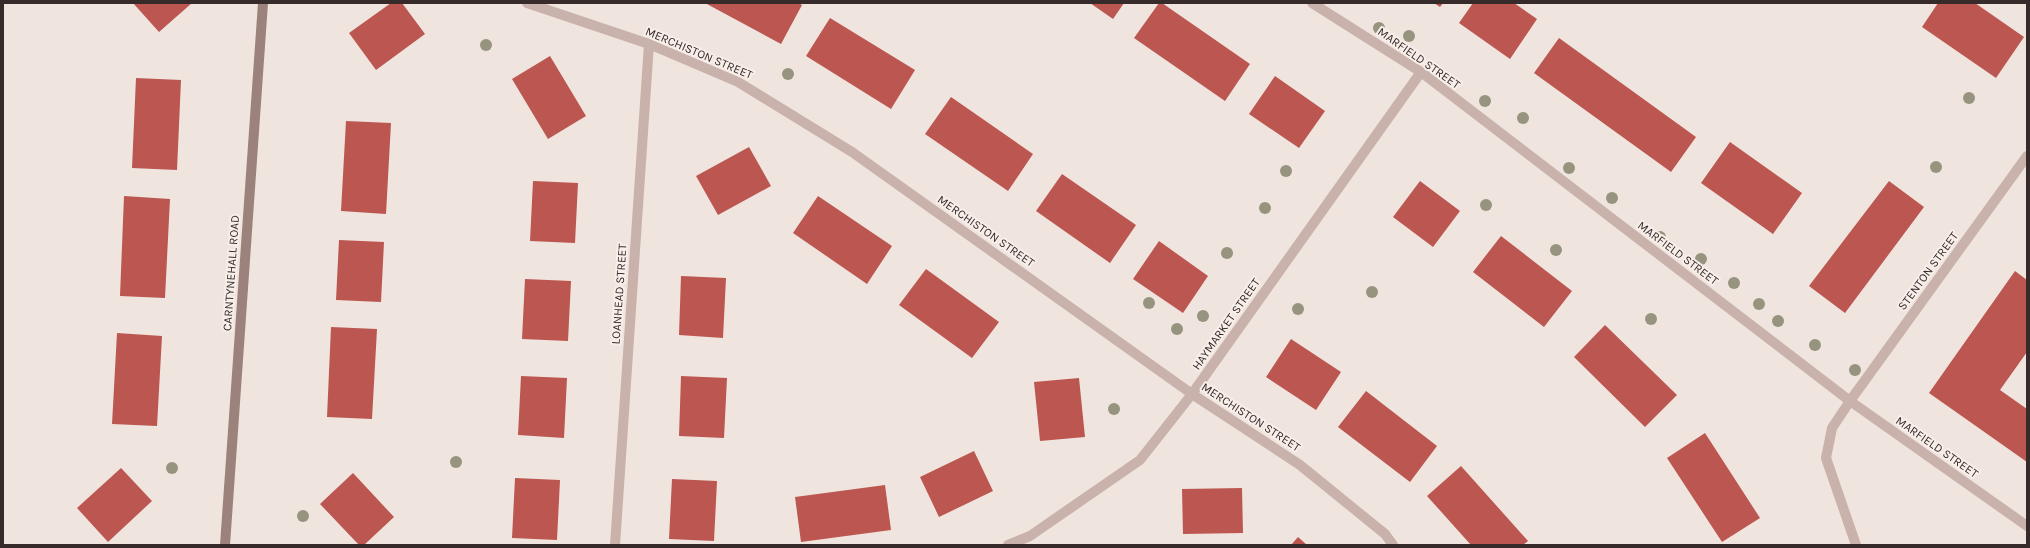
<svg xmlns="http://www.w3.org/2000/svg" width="2030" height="548" font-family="Karla,sans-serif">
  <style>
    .building { fill: #bc5651 }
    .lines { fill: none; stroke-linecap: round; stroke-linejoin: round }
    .street { stroke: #c8b2ab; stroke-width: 10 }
    .secondary { stroke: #9b827d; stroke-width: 10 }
    .tree { fill: #96947e }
    .labels { text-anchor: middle; stroke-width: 4; stroke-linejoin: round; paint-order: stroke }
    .street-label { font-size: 12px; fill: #362b2a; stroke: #f8efea }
  </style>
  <rect width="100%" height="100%" fill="#f0e4de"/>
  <path class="building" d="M133,3H192L159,32Z
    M391,3H402L425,34L376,70L349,33Z
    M705,3H798L802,5L781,44Z
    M1090,3H1124L1113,19Z
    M1159,3H1162L1250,64L1225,101L1134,38Z
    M1434,3H1443L1440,7Z
    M1473,3H1514L1537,19L1510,59L1459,23Z
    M1938,3H1975L2024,37L1996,78L1922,27Z
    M830,18L915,70L891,109L806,56Z
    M1559,38L1696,137L1671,172L1534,73Z
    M550,56L586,116L548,139L512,79Z
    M1275,76L1325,111L1299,148L1249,114Z
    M136,78L181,80L177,170L132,168Z
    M951,97L1033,154L1008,191L925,134Z
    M346,121L391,123L386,214L341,211Z
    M1730,142L1802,193L1773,234L1701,183Z
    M749,147L771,186L718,215L696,176Z
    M1062,174L1136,225L1110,263L1036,211Z
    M533,181L578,183L575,243L530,241Z
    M1420,181L1460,211L1433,247L1393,217Z
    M1889,181L1924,207L1845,313L1809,286Z
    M124,196L170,199L165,298L120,296Z
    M818,196L892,246L867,284L793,233Z
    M1501,236L1572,291L1544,327L1473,272Z
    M339,240L384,242L381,302L336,300Z
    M1159,241L1208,276L1183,313L1133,279Z
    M926,269L999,322L972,358L899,305Z
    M2015,271L2027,280V352L2000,390L2027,409V462L1929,393Z
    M681,276L726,278L723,338L679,335Z
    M525,279L571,281L568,341L522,339Z
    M1605,325L1677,395L1645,427L1574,357Z
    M331,327L377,329L372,419L327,417Z
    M117,333L162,336L157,426L112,424Z
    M1291,339L1341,372L1316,410L1266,377Z
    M521,376L567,378L564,438L518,435Z
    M681,376L727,378L724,438L679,436Z
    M1079,378L1085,437L1040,441L1034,382Z
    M1366,391L1437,446L1410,482L1338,427Z
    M1705,433L1760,518L1722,542L1667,458Z
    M974,451L993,491L939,517L920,477Z
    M1461,466L1528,541L1523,545H1471L1427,496Z
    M121,468L152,501L108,542L77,508Z
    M353,473L394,517L364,545H359L320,504Z
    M515,478L560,480L557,540L512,538Z
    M672,479L717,481L714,541L669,539Z
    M885,485L891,530L801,542L795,497Z
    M1242,488L1243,533L1183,534L1182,489Z
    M1298,537L1307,545H1291Z"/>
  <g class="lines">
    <path class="street" d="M527,3L649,44L738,82L852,152L1192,394L1300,465L1385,534L1393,545
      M1312,3L1421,72L1850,401L2027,526
      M615,545L649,44
      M1008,545L1030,536L1140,460L1192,394L1421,72
      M1856,545L1826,458L1832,428L1850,401L2027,156"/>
    <path class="secondary" d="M225,545L263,3"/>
  </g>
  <g class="tree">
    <circle cx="1379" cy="28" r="6"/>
    <circle cx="1409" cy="36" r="6"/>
    <circle cx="486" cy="45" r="6"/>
    <circle cx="788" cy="74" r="6"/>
    <circle cx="1969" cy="98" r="6"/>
    <circle cx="1485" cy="101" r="6"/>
    <circle cx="1523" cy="118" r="6"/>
    <circle cx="1936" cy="167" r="6"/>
    <circle cx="1569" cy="168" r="6"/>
    <circle cx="1286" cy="171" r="6"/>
    <circle cx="1612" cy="198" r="6"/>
    <circle cx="1486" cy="205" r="6"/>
    <circle cx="1265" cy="208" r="6"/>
    <circle cx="1660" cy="237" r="6"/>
    <circle cx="1556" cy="250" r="6"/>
    <circle cx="1227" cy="253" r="6"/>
    <circle cx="1701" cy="259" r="6"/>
    <circle cx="1734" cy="283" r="6"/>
    <circle cx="1372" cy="292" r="6"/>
    <circle cx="1149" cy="303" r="6"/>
    <circle cx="1759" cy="304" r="6"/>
    <circle cx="1298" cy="309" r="6"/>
    <circle cx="1203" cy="316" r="6"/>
    <circle cx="1651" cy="319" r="6"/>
    <circle cx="1778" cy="321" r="6"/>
    <circle cx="1177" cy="329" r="6"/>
    <circle cx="1815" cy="345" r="6"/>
    <circle cx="1855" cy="370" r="6"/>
    <circle cx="1114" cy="409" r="6"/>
    <circle cx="456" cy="462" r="6"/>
    <circle cx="172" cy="468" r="6"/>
    <circle cx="303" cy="516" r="6"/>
  </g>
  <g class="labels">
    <g class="street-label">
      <text transform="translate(699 53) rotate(23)" y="4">MERCHISTON STREET</text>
      <text transform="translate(1419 58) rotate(35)" y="4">MARFIELD STREET</text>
      <text transform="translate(986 231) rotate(35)" y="4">MERCHISTON STREET</text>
      <text transform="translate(1678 253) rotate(37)" y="4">MARFIELD STREET</text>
      <text transform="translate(1928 271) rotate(-54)" y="4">STENTON STREET</text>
      <text transform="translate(231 273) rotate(-86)" y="4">CARNTYNEHALL ROAD</text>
      <text transform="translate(619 294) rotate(-86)" y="4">LOANHEAD STREET</text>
      <text transform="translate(1226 324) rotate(-55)" y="4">HAYMARKET STREET</text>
      <text transform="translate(1251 417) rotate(33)" y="4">MERCHISTON STREET</text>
      <text transform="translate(1937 447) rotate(35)" y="4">MARFIELD STREET</text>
    </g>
  </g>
  <rect width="2030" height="548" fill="none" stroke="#362b2a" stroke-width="8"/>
</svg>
